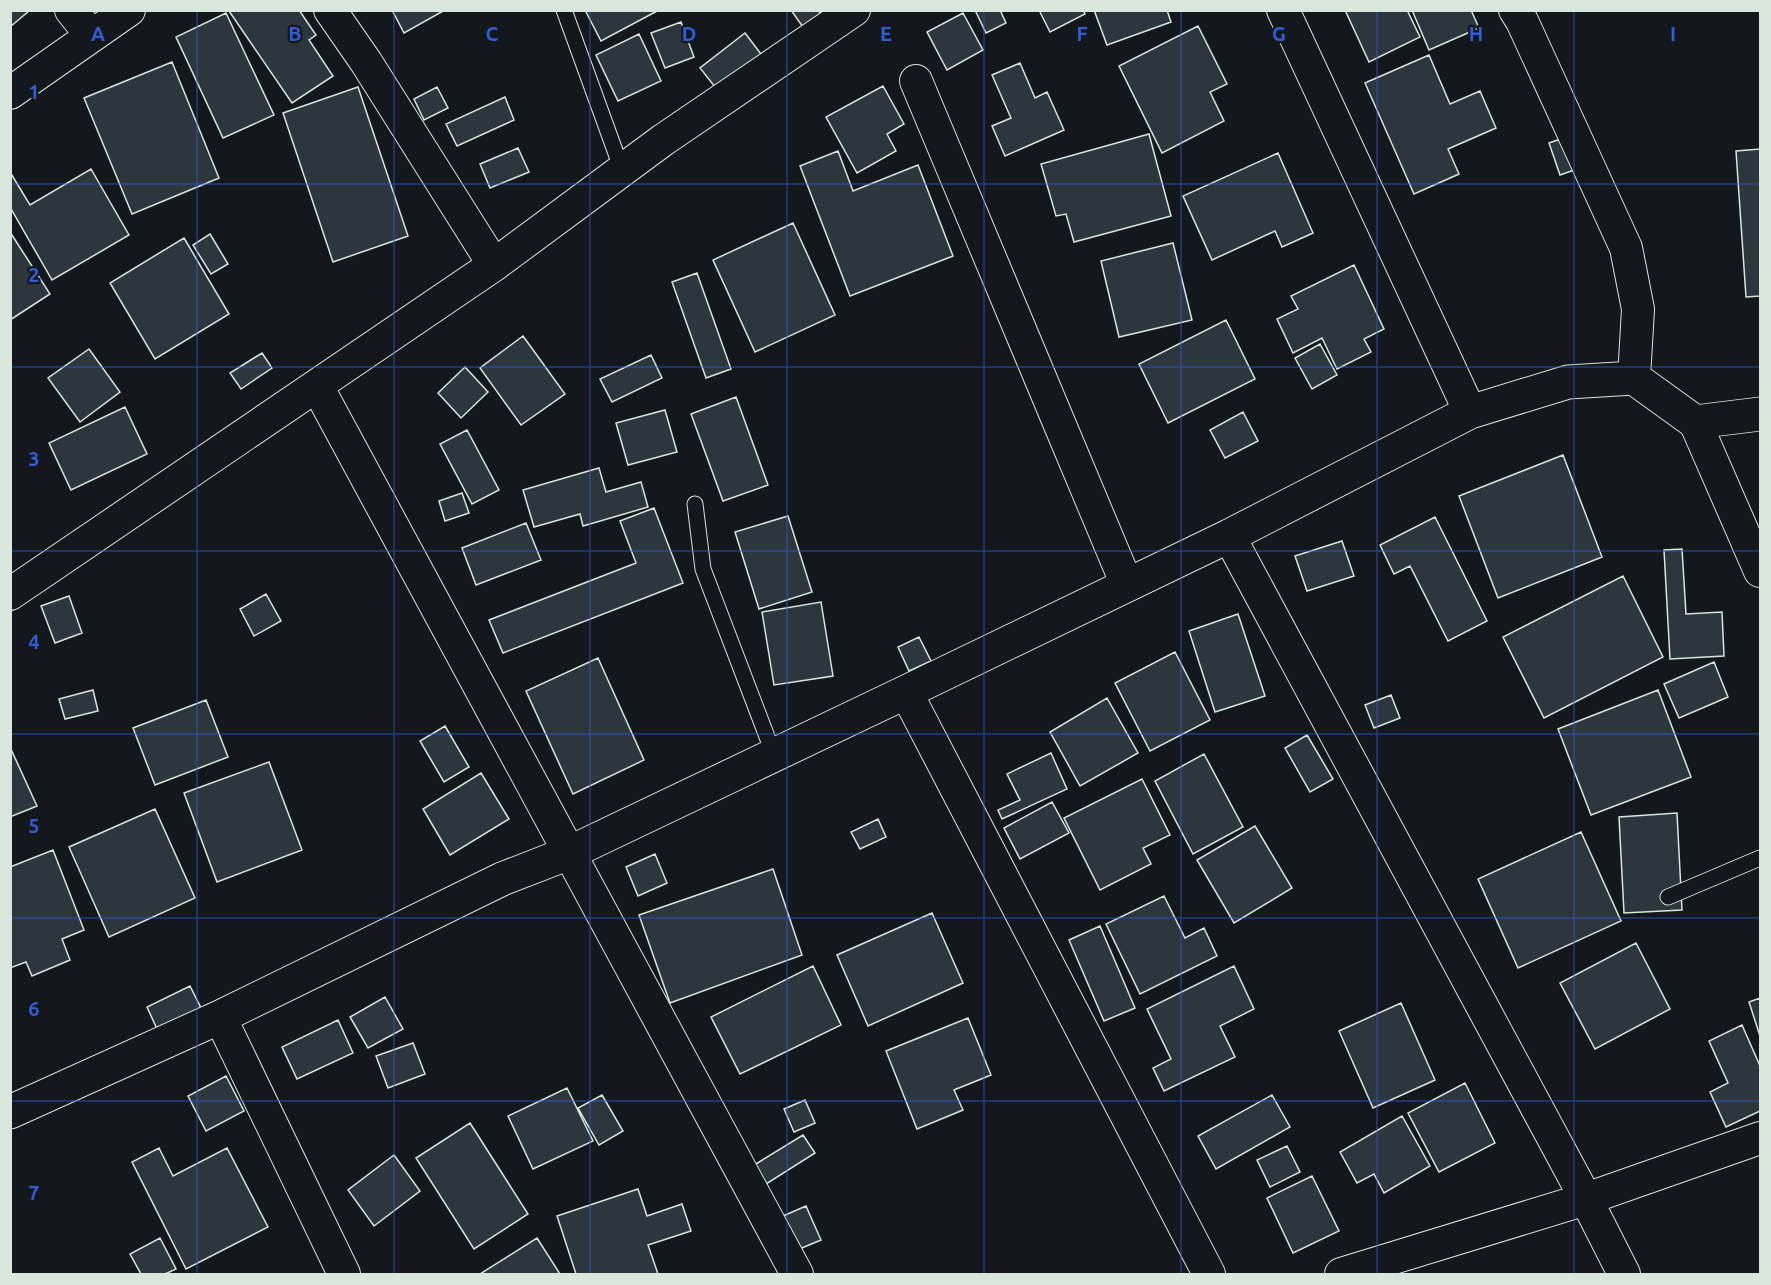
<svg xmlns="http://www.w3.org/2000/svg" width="1771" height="1285" font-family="Ubuntu,sans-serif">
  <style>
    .building { fill: #2c363c; stroke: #d8e6dc; stroke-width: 1.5 }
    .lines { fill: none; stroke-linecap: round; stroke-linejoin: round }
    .service-casing { stroke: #d8e6dc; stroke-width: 17 }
    .minor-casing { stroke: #d8e6dc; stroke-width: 34 }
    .tertiary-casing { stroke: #d8e6dc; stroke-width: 35 }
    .service { stroke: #14181c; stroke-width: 15 }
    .minor { stroke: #14181c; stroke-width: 32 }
    .tertiary { stroke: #14181c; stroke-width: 33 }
    .grid { fill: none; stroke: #305dd8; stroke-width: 1.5; stroke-opacity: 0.55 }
    .grid-label { font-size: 20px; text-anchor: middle; font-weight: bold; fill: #305dd8; stroke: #14181c; stroke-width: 4.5; stroke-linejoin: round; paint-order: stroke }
  </style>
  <rect width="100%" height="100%" fill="#14181c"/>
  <path class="building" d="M10,10H28L29,11L10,27Z
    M299,10L316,35L309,40L333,76L292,103L229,11Z
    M392,10H445L404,33Z
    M585,10H659L601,41Z
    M791,10H818L823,17L805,30Z
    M975,10H1000L1006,23L986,33Z
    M1042,10H1083L1085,14L1050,32L1040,12Z
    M1094,10H1167L1171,22L1107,45Z
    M1345,10H1407L1420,37L1369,62Z
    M1412,10H1471L1479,28L1429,50Z
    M226,13L274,115L223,138L176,37Z
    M963,13L983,50L947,70L927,32Z
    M681,22L694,57L665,68L651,33Z
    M1198,26L1227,84L1210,92L1224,121L1162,153L1119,66Z
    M745,33L767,62L723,97L700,68Z
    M639,34L661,81L618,101L596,55Z
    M1429,55L1450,104L1480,91L1496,128L1448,149L1459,174L1414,194L1365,83Z
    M172,62L219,178L132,214L84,98Z
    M1020,63L1035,98L1047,92L1064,130L1005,156L992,126L1011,118L992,75Z
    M883,86L904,124L887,134L896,151L857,173L826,117Z
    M358,87L408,236L333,262L283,113Z
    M437,87L448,108L424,120L414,99Z
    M505,97L514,120L457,146L446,124Z
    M1149,134L1171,216L1074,242L1066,214L1056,216L1041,164Z
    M1566,137L1577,169L1560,175L1549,143Z
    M518,148L529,172L490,188L480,164Z
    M1760,149V296L1746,297L1736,151Z
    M838,151L853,191L918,165L953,256L850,296L800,166Z
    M1278,153L1313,233L1282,247L1275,231L1212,260L1183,196Z
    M91,169L129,235L52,280L10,207V172L30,205Z
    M793,223L835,315L755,352L713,260Z
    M10,232L50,294L10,320Z
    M210,234L228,264L211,274L193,245Z
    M184,238L229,314L155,359L110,283Z
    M1173,243L1192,320L1119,337L1101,261Z
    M1354,265L1384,329L1364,339L1371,352L1337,369L1322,338L1293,353L1277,319L1298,309L1291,296Z
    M697,273L731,369L706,378L672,282Z
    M1226,320L1255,379L1168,423L1139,364Z
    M523,336L565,394L521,425L480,368Z
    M1320,344L1337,375L1312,389L1295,358Z
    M89,349L120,392L80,422L48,378Z
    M262,353L272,368L241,389L230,373Z
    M651,355L662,378L612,402L600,379Z
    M465,367L488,392L461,418L438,393Z
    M736,397L768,485L723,501L691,414Z
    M125,407L147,454L71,490L49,443Z
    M665,410L677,452L628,465L616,423Z
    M1243,412L1258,441L1225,458L1210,430Z
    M467,430L499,490L472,504L440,444Z
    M1563,455L1602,557L1498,598L1459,496Z
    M599,468L606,492L641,482L648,507L583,526L580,514L534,527L523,490Z
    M462,493L469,513L445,521L439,501Z
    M654,508L683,583L503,653L489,620L636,563L620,521Z
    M788,516L812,592L759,609L735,532Z
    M1435,517L1487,621L1448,641L1410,566L1394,574L1380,545Z
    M526,523L541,560L476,585L462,548Z
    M1342,541L1354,576L1307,591L1295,556Z
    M1682,549L1686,614L1722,612L1724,656L1670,659L1664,550Z
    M1623,576L1663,657L1544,718L1503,637Z
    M266,594L281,621L254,636L240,609Z
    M69,596L82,633L55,643L41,606Z
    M821,602L833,676L774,685L762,612Z
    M1238,614L1265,696L1215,712L1189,631Z
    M919,637L931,661L909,671L898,647Z
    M1175,652L1210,720L1150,751L1115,683Z
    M598,658L644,760L573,794L526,691Z
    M1714,662L1728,697L1679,718L1664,684Z
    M93,690L98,711L65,719L59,699Z
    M1658,690L1691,777L1591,815L1558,729Z
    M1391,695L1400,718L1374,728L1365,705Z
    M1107,698L1138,753L1080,786L1050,732Z
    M206,700L228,757L155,785L133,728Z
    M445,726L469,767L444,782L420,741Z
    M1307,735L1333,779L1310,792L1285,748Z
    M10,747L37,806L10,817Z
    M1051,753L1067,789L1002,819L998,810L1020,800L1007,774Z
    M1204,754L1243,827L1193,854L1155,781Z
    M269,762L302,850L217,882L184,793Z
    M481,773L509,819L450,855L423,809Z
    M1142,779L1170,835L1143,848L1151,864L1100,890L1064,818Z
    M1052,802L1069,833L1020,859L1004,828Z
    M155,809L195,898L109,937L69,847Z
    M1677,813L1682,910L1624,913L1619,817Z
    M878,819L886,837L860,849L851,832Z
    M1255,826L1292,888L1234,923L1197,860Z
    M1581,832L1621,921L1518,968L1478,879Z
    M53,850L84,930L62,939L70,960L32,976L26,962L10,968V867Z
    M655,854L667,883L638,896L626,867Z
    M773,869L802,955L670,1003L639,915Z
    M1164,896L1185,938L1204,928L1217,956L1140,994L1106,924Z
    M932,913L963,983L868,1026L837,955Z
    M1100,926L1135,1008L1104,1021L1069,940Z
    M1636,943L1670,1009L1595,1049L1560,983Z
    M813,966L841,1025L740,1074L711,1017Z
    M1234,966L1254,1009L1220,1026L1235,1057L1164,1091L1153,1068L1171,1059L1147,1009Z
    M190,986L201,1008L157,1029L147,1007Z
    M385,997L403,1029L368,1048L350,1017Z
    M1760,998V1036L1749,1002Z
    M1401,1003L1435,1080L1373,1108L1339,1031Z
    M968,1018L991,1075L954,1090L963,1110L917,1129L886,1051Z
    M338,1020L353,1053L297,1079L282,1047Z
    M1742,1025L1760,1066V1111L1726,1127L1710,1092L1728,1083L1709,1041Z
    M413,1043L425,1074L388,1088L376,1056Z
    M226,1076L244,1111L206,1131L188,1096Z
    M1465,1083L1495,1143L1439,1172L1408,1113Z
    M567,1088L593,1141L533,1169L508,1116Z
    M602,1095L623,1131L599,1145L578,1108Z
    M1272,1095L1290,1127L1216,1169L1198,1136Z
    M805,1100L815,1123L794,1132L784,1109Z
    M1402,1116L1430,1166L1384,1193L1374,1174L1357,1183L1340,1152Z
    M470,1123L528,1214L474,1249L416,1158Z
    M803,1135L815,1153L763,1186L751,1167Z
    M1287,1146L1300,1172L1270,1187L1257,1160Z
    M159,1148L173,1176L227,1148L268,1227L186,1269L132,1162Z
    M394,1155L420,1191L374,1226L348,1190Z
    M1312,1176L1339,1231L1293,1253L1267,1198Z
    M638,1189L647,1216L682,1204L691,1231L648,1245L658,1274H576L557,1216Z
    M806,1206L821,1240L797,1250L783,1216Z
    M160,1238L176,1269L165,1274H141L130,1254Z
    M537,1238L560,1274H480Z"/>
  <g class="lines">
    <g class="service-casing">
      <path id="service" d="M564,10L622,170
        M695,504L703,569L774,755
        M1668,897L1760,858"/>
    </g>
    <g class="minor-casing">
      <path id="minor" d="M71,10L91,35
        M330,10L366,62L494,265
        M1283,10L1470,412
        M1515,10L1522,21L1626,248L1638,309L1634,378
        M916,81L1127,585
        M10,93L129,10
        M317,386L797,1274
        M1695,422L1760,571
        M1229,536L1586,1199L1624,1274
        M10,594L494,265L663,140L854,10
        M906,692L1209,1274
        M220,1017L344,1274
        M1341,1274L1586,1199L1760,1138"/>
    </g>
    <g class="tertiary-casing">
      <path id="tertiary" d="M10,1112L220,1017L502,879L569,853L906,692L1229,536L1470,412L1568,382L1634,378L1695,422L1760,414"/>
    </g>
    <use href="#service" class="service"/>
    <use href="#minor" class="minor"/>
    <use href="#tertiary" class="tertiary"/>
  </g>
  <path class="grid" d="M197,10V1274M394,10V1274M590,10V1274M787,10V1274M984,10V1274M1181,10V1274M1377,10V1274M1574,10V1274M10,184H1760M10,367H1760M10,551H1760M10,734H1760M10,918H1760M10,1101H1760"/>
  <g class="grid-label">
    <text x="98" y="41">A</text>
    <text x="295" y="41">B</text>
    <text x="492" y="41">C</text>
    <text x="689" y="41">D</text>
    <text x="886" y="41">E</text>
    <text x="1082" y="41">F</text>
    <text x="1279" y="41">G</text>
    <text x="1476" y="41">H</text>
    <text x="1673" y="41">I</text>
    <text x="34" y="99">1</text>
    <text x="34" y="282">2</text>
    <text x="34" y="466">3</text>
    <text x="34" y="649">4</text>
    <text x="34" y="833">5</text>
    <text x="34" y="1016">6</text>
    <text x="34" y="1200">7</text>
  </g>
  <rect width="1771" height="1285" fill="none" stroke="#d8e6dc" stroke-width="24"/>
</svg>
